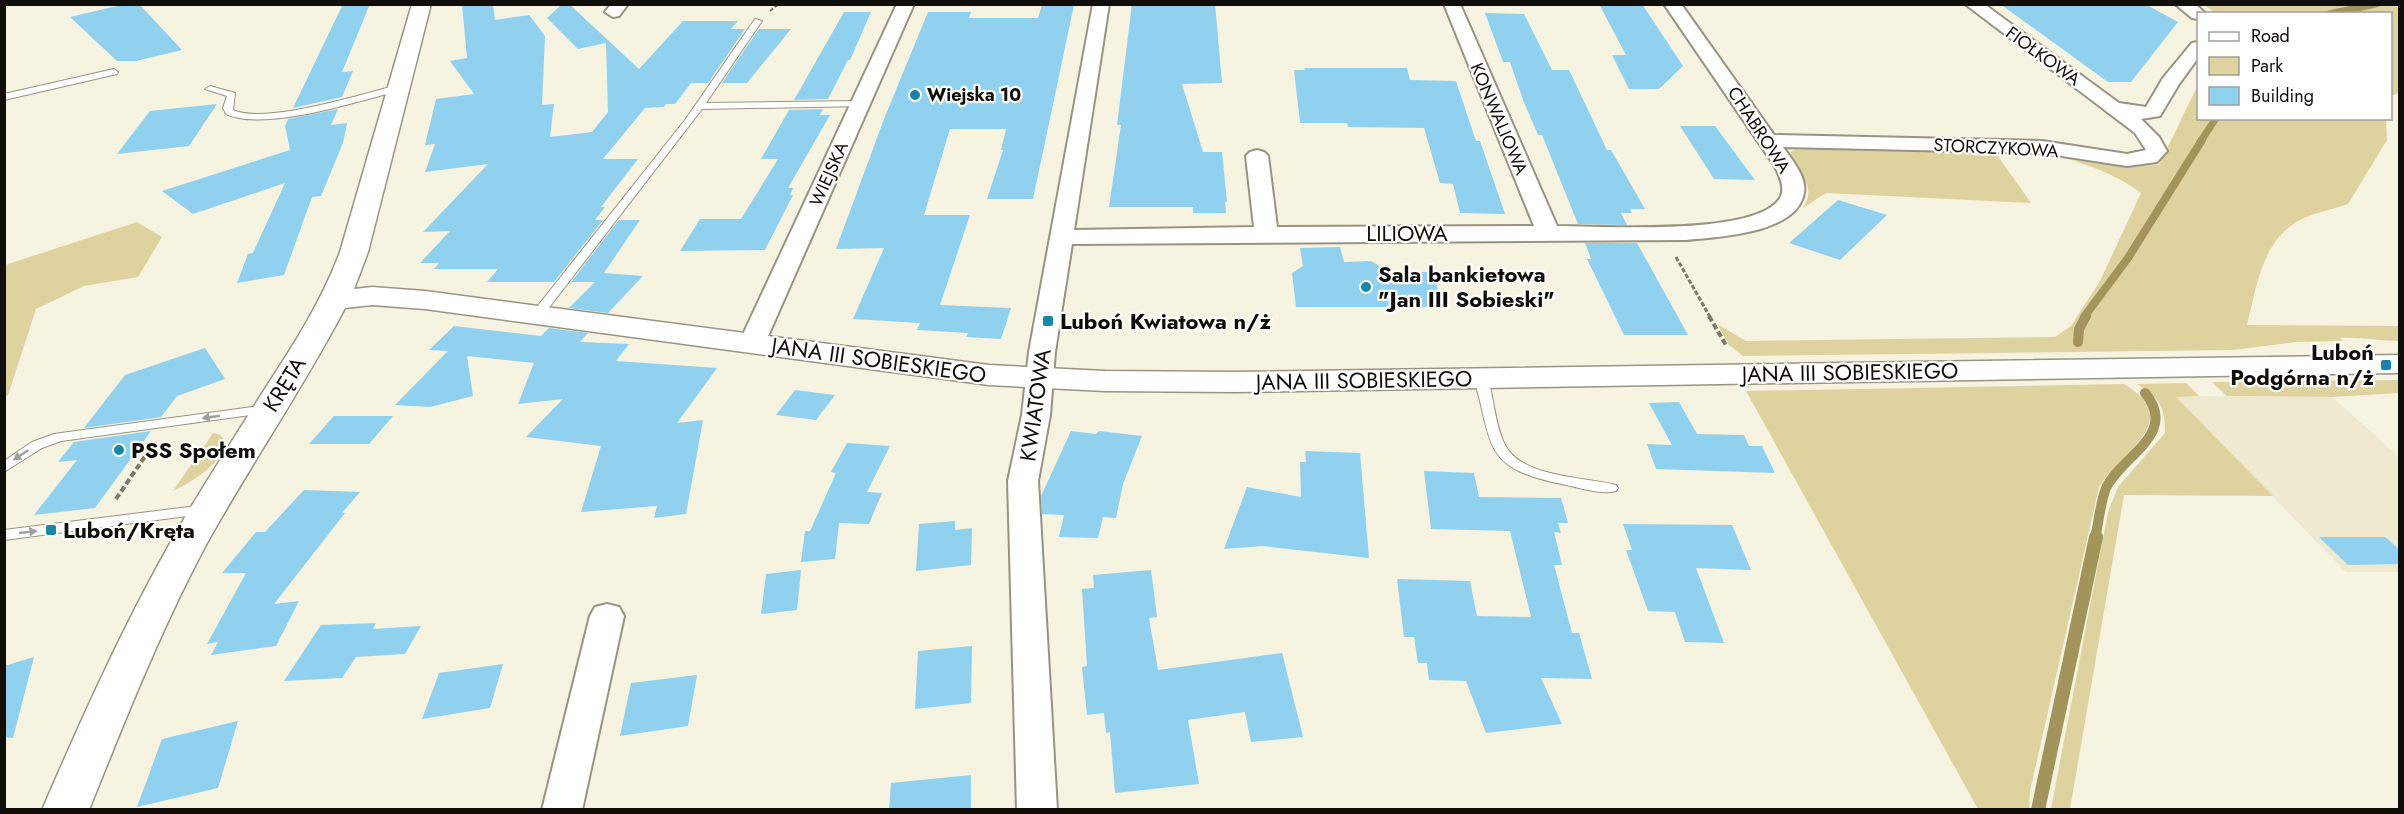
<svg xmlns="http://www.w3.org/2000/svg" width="2404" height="814" font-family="Jost,sans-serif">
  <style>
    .built { fill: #efe9cf }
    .green { fill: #ded39f }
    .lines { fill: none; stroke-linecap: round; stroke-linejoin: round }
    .stream-far3 { stroke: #a2955c; stroke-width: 7 }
    .stream-far2 { stroke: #a2955c; stroke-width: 8 }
    .stream-far1 { stroke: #a2955c; stroke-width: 10 }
    .stream { stroke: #a2955c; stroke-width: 14 }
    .building { fill: #90d1ef }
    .lane-casing { stroke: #989483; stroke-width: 2 }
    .street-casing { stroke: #989483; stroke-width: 4 }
    .secondary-casing { stroke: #989483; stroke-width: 3 }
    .path-far2 { stroke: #7c796d; stroke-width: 2; stroke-dasharray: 4 2; stroke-linecap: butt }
    .path-far1 { stroke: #7c796d; stroke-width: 3; stroke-dasharray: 4.5 2; stroke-linecap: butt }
    .path { stroke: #7c796d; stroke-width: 4; stroke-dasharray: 6 3; stroke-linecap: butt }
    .lane { fill: #fff; fill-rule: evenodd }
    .street { fill: #fff; fill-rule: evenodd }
    .secondary { fill: #fff; fill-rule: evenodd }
    .oneway { fill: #9f9f9c }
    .poi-dot { fill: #1684ab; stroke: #fff; stroke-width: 2 }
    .labels { text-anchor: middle; stroke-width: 4.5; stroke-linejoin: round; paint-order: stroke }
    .far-street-label { font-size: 18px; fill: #100e08; stroke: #fff }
    .far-poi-label { font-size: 18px; font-weight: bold; fill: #100e08; stroke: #fff; text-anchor: start }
    .street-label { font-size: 22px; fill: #100e08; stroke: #fff }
    .poi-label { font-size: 22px; font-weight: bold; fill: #100e08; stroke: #fff; text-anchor: start }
  </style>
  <rect width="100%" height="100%" fill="#f6f3e0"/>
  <path class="built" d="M2175,396L2332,397L2399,457V572H2346Z"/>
  <path class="green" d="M2204,5H2399V93L2391,96L2390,14H2217Z
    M2198,85V118L2386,119L2387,140L2348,204C2334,209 2318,212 2304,218C2262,237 2257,286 2247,325L2399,326V341C2379,341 2361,337 2340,338L2343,341L2296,342L2233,350L1743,356L1729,345L1717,324L1746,341L2055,337L2071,326L2100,281L2141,193C2120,177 2097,168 2071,160L2125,166L2159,165Z
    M1800,147L1995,152L2031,203L1826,193L1803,208C1819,181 1795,176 1790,152Z
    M137,222L162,237L138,277L84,286L36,309L8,395L5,397V265Z
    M2399,380V393L2332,397L2227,396L2212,382Z
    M2186,383L2199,396L2176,397L2273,496L2124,495L2070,809H2051L2108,512L2118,487L2165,433C2165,405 2160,399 2137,384Z
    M2124,384C2185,421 2123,449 2099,487L2030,791L2029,809H1978L1746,391Z
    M213,433L220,435L225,441C222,465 193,481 173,491Z"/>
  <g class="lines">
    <path class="stream-far3" d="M2329,14L2376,4
      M2201,141L2216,118"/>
    <path class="stream-far2" d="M2084,317L2128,258L2202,140"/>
    <path class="stream-far1" d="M2078,342L2079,329L2086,316
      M2095,538C2099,522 2100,503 2106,488C2122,455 2179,434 2145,393"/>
    <path class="stream" d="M2038,810L2096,537"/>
  </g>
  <path class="building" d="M126,4H139L182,50L136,61H117L70,17Z
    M343,4H370L342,72L353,71L342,97L293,108Z
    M462,4H493L495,20L529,15L545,36L542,105L554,104L550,137L592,132L608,112L606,43L578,49L547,18L562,4H569L639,69L683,21H738L731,29H745L708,83H691L675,104H666L664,107L645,108L603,159H638L601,207H605L595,220H603L554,282H487L498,269H434L439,263H420L450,231L423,232L488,164L425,172L435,144L425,145L436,99L474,94L450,61L467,58Z
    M1132,4H1215L1222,83L1182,84L1203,152H1222L1227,202H1225L1226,213H1193V207H1109L1121,125H1117Z
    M1599,4H1642L1683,66L1659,89H1629L1612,55H1626Z
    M2000,4H2145L2178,22L2131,82H2108Z
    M1042,5H1074L1033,199H987L1003,150H1001L1006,129H950L924,215H970L940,305L1011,308L1001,339L966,337L968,333L917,330L920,323L853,319L884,248L836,249L884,119L928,12H971L969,18H1038Z
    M844,12H871L850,60H848L828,99L794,100Z
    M1485,13L1524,14L1552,70H1569L1607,150H1611L1645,209H1630L1632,213H1621L1627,225L1578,224L1542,135H1538L1523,100L1510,62H1503Z
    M759,29H791L747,83H722Z
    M1304,68H1407L1410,80L1456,81L1476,141H1480L1505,214L1460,213L1453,184L1440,183L1424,128L1348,127L1347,123H1300L1294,70H1305Z
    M217,104L189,146L117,154L150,111Z
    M338,109L331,125L347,123L343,143L321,196L312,197L284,275L237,283L248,254L253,253L285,183L193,214L162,191L290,150L285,126L288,119Z
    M823,109L820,115H830L788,188H793L790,195H793L765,250L680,251L700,219H741L778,159H761L789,110Z
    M1680,126H1715L1755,180L1714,179Z
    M1838,200L1887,215L1840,260L1789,243Z
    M619,220H640L604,273L643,276L608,313L569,308L595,282H571Z
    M1585,243H1637L1688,335H1624L1587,259H1591Z
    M1340,247L1344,262L1371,261L1390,272H1433L1443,307H1296L1292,273L1303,266L1300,248Z
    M454,326L541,336L549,328L588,333L580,342L629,344L616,361L717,368L677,423L703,420L686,514L654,518L657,506L581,512L601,446L526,437L563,399L518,404L534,363L467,356L473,396L430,407L395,405L448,351L429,350Z
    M205,348L225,379L177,396L161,417L84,428L125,375Z
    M795,390L835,395L816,420L776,415Z
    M1679,402L1697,434L1744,435L1749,446H1762L1775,473L1656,469L1647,444L1672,445L1649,403Z
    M334,416H393L369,444H309Z
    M151,431L95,508L34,515L77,460L58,462L74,442Z
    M1071,431L1096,434L1099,431L1142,436L1123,484L1116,518L1103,517L1098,538L1059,537L1064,515L1042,514L1041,496Z
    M847,443L890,446L867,492L882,493L869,524L839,523L835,559L801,562L805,531H810L836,473L831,472Z
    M1305,451L1360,453L1369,558L1262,546L1224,549L1247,487L1301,497L1300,462H1306Z
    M1424,471L1474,473L1479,497L1561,498L1568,523H1558L1561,533L1554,532L1562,565H1554L1572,633H1579L1592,679L1541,678L1562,724L1486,733L1466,681L1429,680L1427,663H1418L1414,637H1404L1397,579L1470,581L1477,616L1531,617L1510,531L1431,529Z
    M304,490L360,492L342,513H345L274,604L299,601L276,646L211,655L218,642L207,644L246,573H222L256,532H265Z
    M955,521V530L972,528L971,565L916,571L919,524Z
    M1623,524L1732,525L1751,570L1696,568L1724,643L1685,642L1675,612L1648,611L1626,550H1632Z
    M2319,537H2385L2400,550V564L2348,565Z
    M801,570L797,610L761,614L766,574Z
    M1151,570L1157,617L1149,618L1158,670L1282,653L1303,737L1251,742L1245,712L1188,720L1199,784L1115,793L1110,732L1106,733L1104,713L1087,715L1082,667L1087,666L1082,589L1094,588L1093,575Z
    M376,623L373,629L421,626L405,654L356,657L342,678L284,681L321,625Z
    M972,646L971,703L915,709L918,651Z
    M34,657L13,738L4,737V666Z
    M503,664L490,708L422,719L439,673Z
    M697,675L688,726L620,736L631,683Z
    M238,721L218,788L137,807L162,739Z
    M971,775V810H889L891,783Z"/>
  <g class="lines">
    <g class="lane-casing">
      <path id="lane" d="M755,19L762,21L706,103L860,101L865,104L863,106L702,109L541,318H533L531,315L533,312L685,120Z
        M114,69L118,72L117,74L4,100V94Z
        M398,85L401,86V90C359,101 264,132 226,114L223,108L227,96L205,89L210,86L235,93L233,110C265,125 362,94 398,85Z
        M1481,374L1488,378C1494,400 1495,425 1505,445C1522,478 1586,477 1616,485L1618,488L1616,491C1602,495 1580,488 1566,485C1482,468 1494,449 1474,378Z
        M267,405L272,406L274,409L272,412L61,441L42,448L4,472V461L32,442L54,434Z
        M205,505L210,507L212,510L210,513L4,540V530Z"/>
    </g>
    <g class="street-casing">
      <path id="street" d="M611,4H628L619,16L613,17L605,12Z
        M897,4H914L765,343L761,349L752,351L743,349L739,343Z
        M1093,4H1109L1074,230L1254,227L1246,156L1250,152L1257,150L1264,152L1268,156L1277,227L1534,226L1444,4H1460L1557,226C1599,226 1762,237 1781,196C1785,186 1779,174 1774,165L1664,4H1681L1774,135L2042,141L2127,154L2146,150L2135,133L1965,4H1984L2119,103L2146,107L2163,78L2192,43L2198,42V58L2179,84L2160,116L2141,119L2159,137L2167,151L2157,162L2127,166L2042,153L1783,147C1792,160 1807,177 1804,193C1797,234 1717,237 1686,240L1072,244L1055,352L1050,415L1038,481L1057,810H1017L1008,481L1022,415L1029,352Z
        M2175,4H2195L2206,14H2198V19L2192,18Z
        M607,604L619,607L624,616L582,810H542L590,616L595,607Z"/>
    </g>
    <g class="secondary-casing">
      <path id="secondary" d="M412,4H431L368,252L354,289L372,287L425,291L989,365L1105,371L1234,372L2400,355V373L1234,392L1105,391L989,385L425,309L372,305L345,308C303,388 251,464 207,543C161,629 125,720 89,810H42C87,706 133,604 191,507C216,466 242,425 268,384C296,341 322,300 340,252Z"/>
    </g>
    <path class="path-far2" d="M770,11L779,4"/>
    <path class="path-far1" d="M1676,257L1710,317"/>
    <path class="path" d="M1709,316L1727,347
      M116,499L152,446"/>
    <use href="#lane" class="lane"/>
    <use href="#street" class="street"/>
    <use href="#secondary" class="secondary"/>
  </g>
  <defs><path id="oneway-solid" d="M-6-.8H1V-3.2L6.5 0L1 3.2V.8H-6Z" transform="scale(1.5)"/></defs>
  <g class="oneway">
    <use href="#oneway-solid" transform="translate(211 417) rotate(172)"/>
    <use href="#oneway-solid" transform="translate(21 455) rotate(147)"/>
    <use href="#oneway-solid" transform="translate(28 532) rotate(-6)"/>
  </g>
  <g class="poi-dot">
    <circle cx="915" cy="95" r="6"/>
    <circle cx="1366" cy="287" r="6"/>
    <rect x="1042" y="315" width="12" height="12" rx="3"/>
    <rect x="2380" y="359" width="12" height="12" rx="3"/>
    <circle cx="119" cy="450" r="6"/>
    <rect x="45" y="524" width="12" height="12" rx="3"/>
  </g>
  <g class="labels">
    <g class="far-street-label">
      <text transform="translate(2043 56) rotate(36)" y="6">FIOŁKOWA</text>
      <text transform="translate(1499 119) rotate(67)" y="6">KONWALIOWA</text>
      <text transform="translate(1759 130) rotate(57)" y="6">CHABROWA</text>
      <text transform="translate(1996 148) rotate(3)" y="6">STORCZYKOWA</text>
      <text transform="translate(829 174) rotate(-66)" y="6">WIEJSKA</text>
    </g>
    <g class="far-poi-label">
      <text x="927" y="101">Wiejska 10</text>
    </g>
    <g class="street-label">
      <text x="1407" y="241">LILIOWA</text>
      <text transform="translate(879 360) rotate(8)" y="8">JANA III SOBIESKIEGO</text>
      <text transform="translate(1850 372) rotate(-1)" y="8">JANA III SOBIESKIEGO</text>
      <text transform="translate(1364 380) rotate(-1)" y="8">JANA III SOBIESKIEGO</text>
      <text transform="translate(284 384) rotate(-58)" y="8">KRĘTA</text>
      <text transform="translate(1035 405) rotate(-82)" y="8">KWIATOWA</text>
    </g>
    <g class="poi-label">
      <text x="1378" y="282">Sala bankietowa<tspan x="1378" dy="25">"Jan III Sobieski"</tspan></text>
      <text x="1060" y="329">Luboń Kwiatowa n/ż</text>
      <text x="2374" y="360" text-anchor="end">Luboń<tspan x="2374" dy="25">Podgórna n/ż</tspan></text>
      <text x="131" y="458">PSS Społem</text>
      <text x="63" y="538">Luboń/Kręta</text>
    </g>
  </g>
  <rect width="2404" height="814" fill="none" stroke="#100e08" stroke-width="12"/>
  <rect x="2197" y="12" width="195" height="108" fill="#ffffff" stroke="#9f9f9c" stroke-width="1.5"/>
  <rect x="2209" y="32" width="30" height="9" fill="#ffffff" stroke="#9f9f9c" stroke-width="1.5"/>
  <text x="2251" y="42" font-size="18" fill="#100e08">Road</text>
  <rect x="2209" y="57" width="30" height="18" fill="#ded39f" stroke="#9f9f9c" stroke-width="1.5"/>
  <text x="2251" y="72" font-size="18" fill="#100e08">Park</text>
  <rect x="2209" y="87" width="30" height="18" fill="#90d1ef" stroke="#9f9f9c" stroke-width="1.5"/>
  <text x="2251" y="102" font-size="18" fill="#100e08">Building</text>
</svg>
